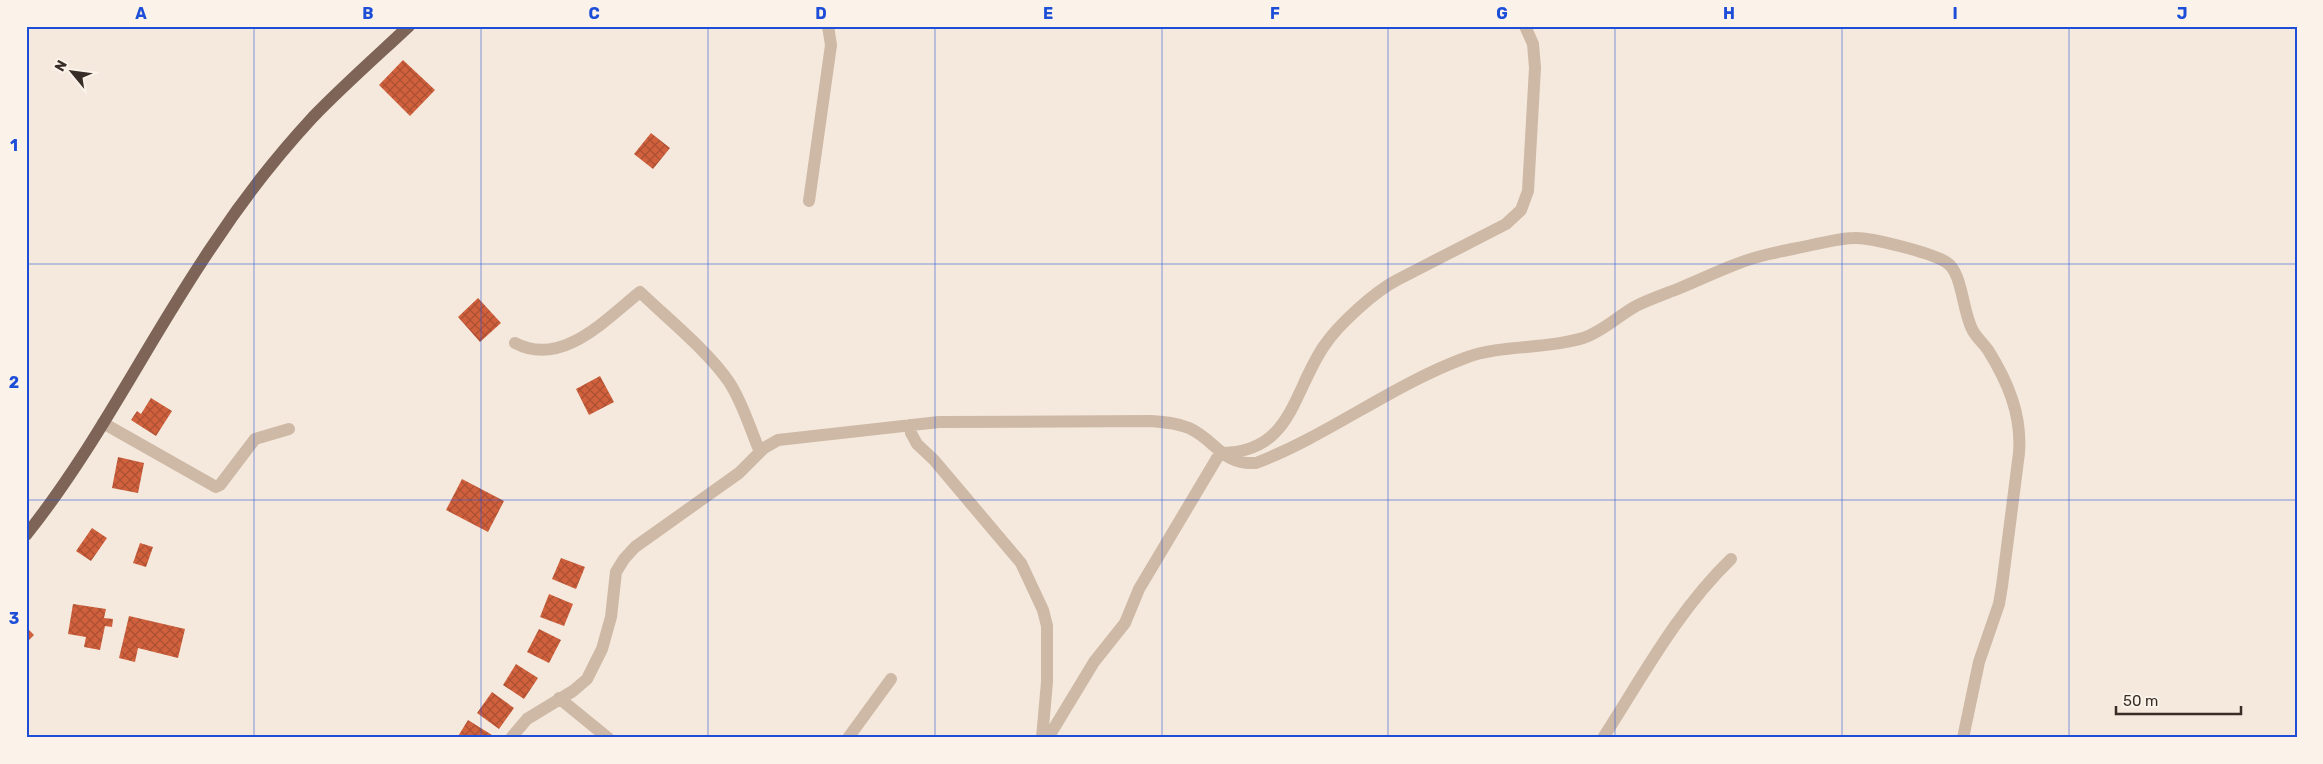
<svg xmlns="http://www.w3.org/2000/svg" width="2323" height="764" font-family="Rubik,sans-serif">
  <style>
    .building { fill: url(#building-cross-hatch) }
    .lines { fill: none; stroke-linecap: round; stroke-linejoin: round }
    .minor { stroke: #ceb8a6; stroke-width: 12 }
    .major { stroke: #7d6457; stroke-width: 12 }
    .grid { fill: none; stroke: #1d4ed8; stroke-width: 1; stroke-opacity: 0.55 }
    .neatline { fill: none; stroke: #1d4ed8; stroke-width: 2 }
    .grid-label { font-size: 16px; text-anchor: middle; font-weight: bold; fill: #1d4ed8 }
  </style>
  <defs>
    <pattern id="building-cross-hatch" width="8" height="8" patternUnits="userSpaceOnUse" patternTransform="scale(1.25)"><rect width="8" height="8" fill="#d1613d"/><path d="M0 0l8 8M0 8l8-8" fill="none" stroke="#ab5033"/></pattern>
  </defs>
  <rect width="100%" height="100%" fill="#f4e9dc"/>
  <path class="building" d="M403,60L435,90L410,116L379,85Z
    M651,133L670,148L653,169L634,154Z
    M478,298L501,323L480,342L458,317Z
    M600,376L614,402L589,415L576,389Z
    M151,398L172,411L156,436L131,420L137,411L141,414Z
    M118,457L144,463L138,493L112,488Z
    M462,479L504,501L488,532L446,510Z
    M92,528L107,538L91,561L76,551Z
    M140,543L153,547L146,567L133,563Z
    M561,558L585,567L576,589L552,579Z
    M549,594L573,604L564,626L540,617Z
    M73,604L106,609L104,618L113,619L112,627L105,626L100,650L84,647L86,637L68,634Z
    M129,616L185,629L178,658L138,648L135,662L119,658Z
    M26,627L34,635L26,643Z
    M539,629L561,640L549,663L527,652Z
    M516,664L538,678L524,699L503,685Z
    M492,692L514,708L499,729L477,713Z
    M468,720L492,735L490,738H457Z"/>
  <g class="lines">
    <path class="minor" d="M809,201L831,45L828,26
      M515,343C562,368 606,319 640,292C667,318 709,352 729,382C743,403 750,429 760,452
      M103,423L216,487L220,485L255,439L289,429
      M910,425L911,433L917,444L934,460L1021,563L1043,610L1047,626V682L1042,738
      M559,698L608,738
      M511,738L527,719L573,691L587,679L602,649L611,617L616,572L624,559L635,547L739,473L764,448L778,440L939,422L1151,421C1164,422 1177,423 1189,428C1216,440 1221,465 1256,463C1329,435 1392,385 1465,358C1502,344 1544,350 1583,338C1602,332 1618,316 1636,306C1650,299 1665,294 1680,288C1709,276 1738,261 1769,254C1785,250 1800,248 1816,244C1828,242 1841,238 1854,238C1870,237 1932,253 1946,262C1963,272 1962,312 1973,331C1977,338 1983,343 1988,350C2008,382 2022,415 2019,453L2002,586L1999,604L1979,662L1963,738
      M848,738L891,679
      M1048,738L1094,662L1125,623L1139,589L1220,453C1292,453 1292,393 1324,346C1338,325 1374,292 1397,280L1506,224L1521,210L1528,191L1535,68L1533,44L1525,26
      M1603,738C1643,676 1678,610 1731,559"/>
    <path class="major" d="M26,535C99,444 149,338 215,242C244,198 277,156 313,117C343,86 377,56 409,26"/>
  </g>
  <path class="grid" d="M254,26V738M481,26V738M708,26V738M935,26V738M1162,26V738M1388,26V738M1615,26V738M1842,26V738M2069,26V738M26,264H2297M26,500H2297"/>
  <rect width="2323" height="764" fill="none" stroke="#fbf3e9" stroke-width="55"/>
  <g transform="translate(72 72) rotate(299)" stroke="#fbf3e9" stroke-width="4" paint-order="stroke">
  <path d="M0-4L9 19L0 12L-9 19Z" fill="#392d28"/>
  <text y="-8" font-size="14" font-weight="bold" text-anchor="middle" fill="#392d28">N</text>
  </g>
  <path d="M2116 706v8h125v-8" fill="none" stroke="#392d28" stroke-width="2.5"/>
  <text x="2123" y="706" font-size="15" fill="#392d28" stroke="#fbf3e9" stroke-width="4" paint-order="stroke">50 m</text>
  <rect x="28" y="28" width="2268" height="708" class="neatline"/>
  <g class="grid-label">
    <text x="141" y="19">A</text>
    <text x="368" y="19">B</text>
    <text x="594" y="19">C</text>
    <text x="821" y="19">D</text>
    <text x="1048" y="19">E</text>
    <text x="1275" y="19">F</text>
    <text x="1502" y="19">G</text>
    <text x="1729" y="19">H</text>
    <text x="1955" y="19">I</text>
    <text x="2182" y="19">J</text>
    <text x="14" y="151">1</text>
    <text x="14" y="388">2</text>
    <text x="14" y="624">3</text>
  </g>
</svg>
